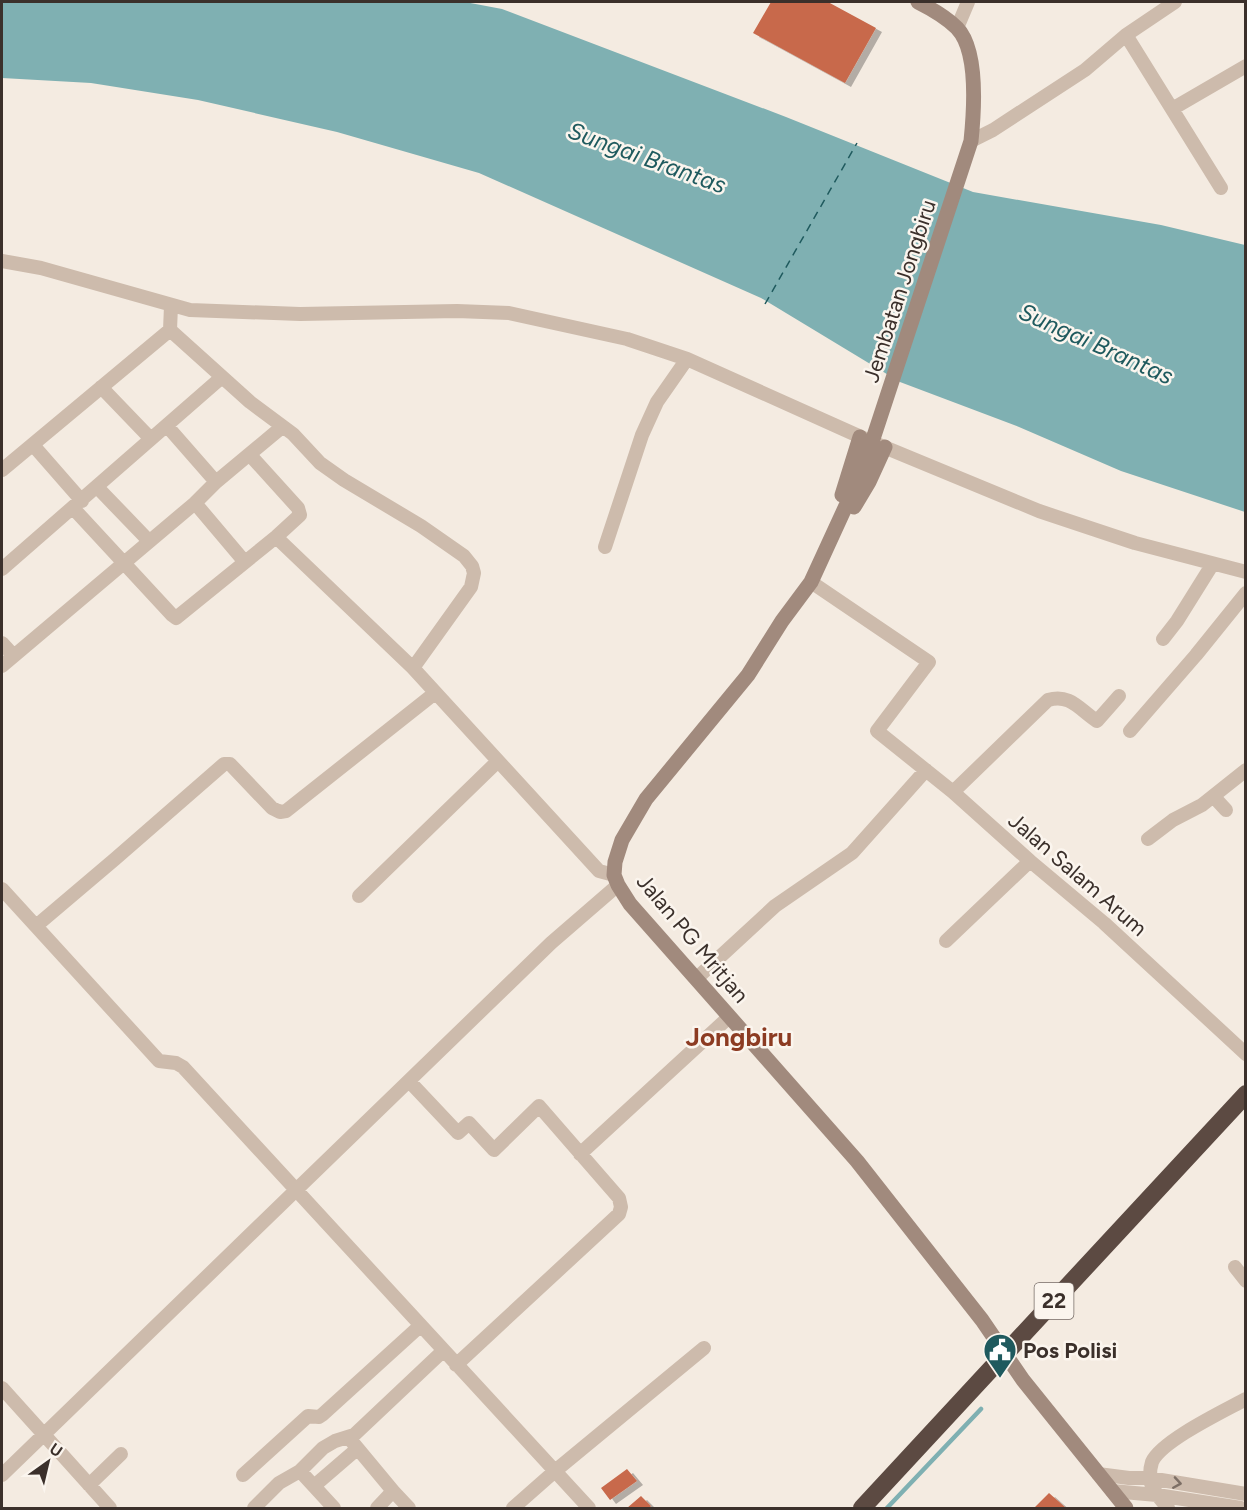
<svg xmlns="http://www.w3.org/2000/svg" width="1247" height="1510" font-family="Figtree,sans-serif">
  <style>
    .water { fill: #7fb0b2 }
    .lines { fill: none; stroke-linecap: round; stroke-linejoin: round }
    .stream { stroke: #7fb0b2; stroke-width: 4.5 }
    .ferry { stroke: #1f5a5e; stroke-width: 1.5; stroke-dasharray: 8 6; stroke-linecap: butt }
    .building { fill: #c8694b; filter: url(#shadow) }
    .street { stroke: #cdbbac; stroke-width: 14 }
    .secondary { stroke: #a18a7d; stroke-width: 15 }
    .highway { stroke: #5c4a42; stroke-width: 18 }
    .oneway { stroke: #7d6f65 }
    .labels { text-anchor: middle; stroke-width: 5; stroke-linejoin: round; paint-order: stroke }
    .shield { fill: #fbf5ee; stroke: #756b66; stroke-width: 1.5 }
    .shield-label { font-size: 21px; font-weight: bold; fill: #3b302b }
    .street-label { font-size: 22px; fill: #3b302b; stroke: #fbf5ee }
    .poi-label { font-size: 22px; font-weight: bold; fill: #3b302b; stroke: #fbf5ee; text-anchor: start }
    .water-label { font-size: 24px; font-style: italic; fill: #1f5a5e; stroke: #fbf5ee }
    .quarter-label { font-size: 26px; font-weight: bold; fill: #8c3b22; stroke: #fbf5ee }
  </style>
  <defs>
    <filter id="shadow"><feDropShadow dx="6" dy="4" stdDeviation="0" flood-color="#0004"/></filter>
  </defs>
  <rect width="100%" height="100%" fill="#f4ebe1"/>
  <path class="water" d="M2,2H465L502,9L786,117L973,192L1161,225L1245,245V512L1121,471L1019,427L900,382L761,298L479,173L337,132L198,100L91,83L2,78Z"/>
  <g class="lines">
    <path class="stream" d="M887,1508L981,1409"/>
    <path class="ferry" d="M765,304L857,143"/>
  </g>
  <path class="building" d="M771,2H828L876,28L845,83L753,33Z
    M627,1469L637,1481L610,1500L601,1488Z
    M1049,1493L1066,1508H1034Z
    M641,1496L651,1506L649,1508H627Z"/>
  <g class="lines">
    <path class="street" d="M957,28L968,2
      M1126,35L1221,188
      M1172,109L1246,66
      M971,141L993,130L1085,70L1126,35L1175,2
      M2,261L41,268L190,310L300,314L457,311L509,313L627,339L687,359L872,442L1039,511L1135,543L1246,572
      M170,330L250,402L293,434L320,463L344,480L421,526L464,556L472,566L474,573L471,587L413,668L599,871L614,875
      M101,387L151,439
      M167,426L216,482
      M33,445L82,501
      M2,470L170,330L171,306
      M97,487L149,541
      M195,503L244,561
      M73,508L172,615L176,618L276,537L300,515L298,508L250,455
      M276,537L413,668
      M605,547L642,435L657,402L687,359
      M2,569L222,377
      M811,582L929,662L877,731L953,792L1030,861L1104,923L1246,1054
      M1163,639L1177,621L1212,565
      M2,643L13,655
      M2,666L195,503L216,482L282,427
      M1130,731L1196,655L1246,593
      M953,792L1048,700C1070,693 1080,710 1097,721L1119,696
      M1214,797L1226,810
      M1148,839L1173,820L1202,805L1246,770
      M2,889L159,1061L176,1063L183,1067L589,1508
      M359,896L497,762
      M36,926L115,859L224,764H230L272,808L280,812L286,811L435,693
      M946,941L1030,861
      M697,978L775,906L852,853L926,770
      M409,1081L458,1133L469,1123L494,1150L539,1106L619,1198L621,1207L619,1214L456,1365
      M580,1154L729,1017
      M1235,1267L1246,1281
      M2,1388L110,1508
      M349,1438L393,1491L377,1508
      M300,1471L323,1448L335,1441L354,1435L443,1351
      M1098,1474L1129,1478H1149L1246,1494
      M2,1475L551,943L618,885
      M243,1475L308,1416L319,1417L322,1415L420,1326
      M89,1485L121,1454
      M314,1486L357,1449
      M393,1491L409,1508
      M1112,1491L1157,1495L1241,1508
      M254,1508L279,1483L300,1471L334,1508
      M513,1508L555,1471L704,1348
      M1168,1508C1161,1500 1149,1487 1150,1476C1150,1472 1151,1465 1152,1462C1161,1441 1224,1411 1246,1399"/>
    <path class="secondary" d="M918,2C930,8 947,18 957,28C979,51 974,112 971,141L872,442L850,497L811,582L782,621L748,675L646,799L622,840L615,862L614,875L618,885L630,904L857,1161L982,1320L1023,1380L1126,1508
      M842,495L860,437
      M854,507L869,482L885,447"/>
    <path class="highway" d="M862,1508L1246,1094"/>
  </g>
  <defs><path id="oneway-chevron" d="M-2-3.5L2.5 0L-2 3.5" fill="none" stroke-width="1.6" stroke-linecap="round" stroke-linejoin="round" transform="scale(1.5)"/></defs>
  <use class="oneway" href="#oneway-chevron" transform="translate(1177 1483) rotate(9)"/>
  <defs>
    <g id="civic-pin" transform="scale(1.725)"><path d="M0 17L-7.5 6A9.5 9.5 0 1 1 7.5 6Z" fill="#1f5a5e" stroke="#fbf5ee"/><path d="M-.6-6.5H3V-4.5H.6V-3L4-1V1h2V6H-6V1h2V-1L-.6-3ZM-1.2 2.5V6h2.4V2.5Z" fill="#fff"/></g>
  </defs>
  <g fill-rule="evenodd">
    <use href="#civic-pin" x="1000" y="1350"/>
  </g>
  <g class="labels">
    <rect class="shield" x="1034.5" y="1283" width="39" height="36" rx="4.5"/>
    <g class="shield-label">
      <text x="1054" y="1308">22</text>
    </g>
    <g class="street-label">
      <text transform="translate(899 291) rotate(-72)" y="8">Jembatan Jongbiru</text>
      <text transform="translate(1078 874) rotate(41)" y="8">Jalan Salam Arum</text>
      <text transform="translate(693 938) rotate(50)" y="8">Jalan PG Mritjan</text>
    </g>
    <g class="poi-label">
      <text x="1023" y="1358">Pos Polisi</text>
    </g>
    <g class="water-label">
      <text transform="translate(647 158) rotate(20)" y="8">Sungai Brantas</text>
      <text transform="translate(1096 344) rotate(24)" y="8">Sungai Brantas</text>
    </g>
    <g class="quarter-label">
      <text x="739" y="1046">Jongbiru</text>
    </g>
  </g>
  <rect width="1247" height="1510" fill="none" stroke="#3b302b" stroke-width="6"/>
  <g transform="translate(48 1462) rotate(34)" stroke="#fbf5ee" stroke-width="4.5" paint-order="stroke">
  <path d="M0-4.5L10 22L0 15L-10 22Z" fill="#3b302b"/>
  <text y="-9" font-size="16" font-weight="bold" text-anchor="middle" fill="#3b302b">U</text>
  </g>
</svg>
